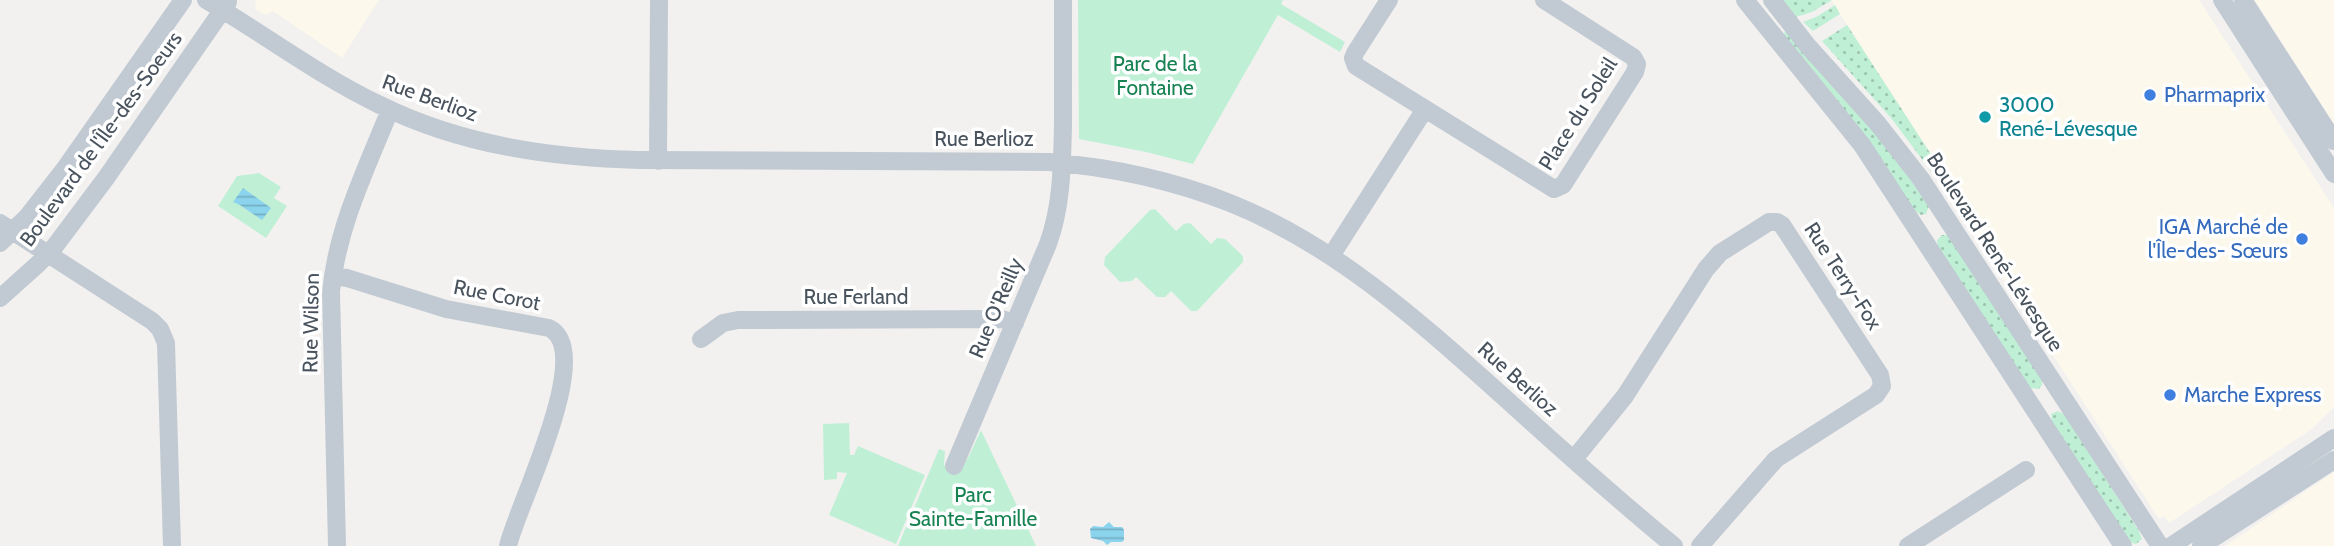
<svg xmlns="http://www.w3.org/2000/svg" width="2334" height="546" font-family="Cabin,sans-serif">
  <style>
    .commercial { fill: #fcf8eb }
    .grass { fill: url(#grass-dots) }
    .green { fill: #bff0d5 }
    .water { fill: url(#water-rules) }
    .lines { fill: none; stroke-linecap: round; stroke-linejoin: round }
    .minor { stroke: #c1cad2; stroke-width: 18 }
    .shop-dot { fill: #3f7fe0; stroke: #fff; stroke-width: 2.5 }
    .culture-dot { fill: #0f9aa8; stroke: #fff; stroke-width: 2.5 }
    .labels { text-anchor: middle; stroke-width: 7; stroke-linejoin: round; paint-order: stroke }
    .park-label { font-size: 21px; fill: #178252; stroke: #fff }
    .shop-label { font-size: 21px; fill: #366cbe; stroke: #fff; text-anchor: start }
    .street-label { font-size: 21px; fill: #48535e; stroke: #fff }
    .culture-label { font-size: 21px; fill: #0d838f; stroke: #fff; text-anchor: start }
  </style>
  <defs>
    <pattern id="grass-dots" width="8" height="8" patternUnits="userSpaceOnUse" patternTransform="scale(1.75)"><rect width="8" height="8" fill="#bff0d5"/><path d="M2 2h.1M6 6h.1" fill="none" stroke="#9dc5b0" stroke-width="1.8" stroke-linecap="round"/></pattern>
    <pattern id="water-rules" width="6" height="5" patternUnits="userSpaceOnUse" patternTransform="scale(1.75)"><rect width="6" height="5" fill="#8cd4ed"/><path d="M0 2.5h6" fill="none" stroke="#74afc3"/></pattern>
  </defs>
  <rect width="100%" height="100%" fill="#f3f1f0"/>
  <path class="commercial" d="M256,0H379L342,58L273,11L266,15L257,11L255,7Z
    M1831,0H2199L2334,208V407L2312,429L2169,523L2164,516L2159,519L1952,199L1958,196Z
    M2255,0H2334V124Z
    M2334,472V546H2225Z"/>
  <path class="grass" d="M1780,0H1832L1812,12L1796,17Z
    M1835,5L1840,14L1813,31L1803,22L1818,16Z
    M1847,25L1958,196L1952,199L1891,118L1822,41Z
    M1788,30L1869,120L1929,206L1926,214L1921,215L1915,211L1869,141L1780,36Z
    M1942,235H1948L2042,379V385L2039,389L2030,388L1938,246L1937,240Z
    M2058,411L2065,415L2139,531L2142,539L2136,544L2129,542L2052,422L2051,414Z"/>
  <path class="green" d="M1078,0H1283L1281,4L1345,42L1340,52L1278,15L1193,164L1146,152L1079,139Z
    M259,173L281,187L274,198L287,206L266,238L218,206L237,176Z
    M1155,209L1176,231L1184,224L1190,223L1211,244L1217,238L1225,239L1243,256V262L1197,311H1191L1171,291L1165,297H1157L1136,277L1132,281L1120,282L1104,265L1105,257L1150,210Z
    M849,423L850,455H854L858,446L925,475L896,544L829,515L847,473L837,472V479L824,480L823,424Z
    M981,430L1036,546H898L939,449L945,451L944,465L960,471L969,456Z"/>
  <path class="water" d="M243,188L271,208L262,220L240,205L233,202Z
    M1109,522L1114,527H1122L1124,530V540L1122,542H1111L1107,545L1103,541L1091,538L1090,529L1093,526L1103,527Z"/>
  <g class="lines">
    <path class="minor" d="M206,0C264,34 319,76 380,105C461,145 551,158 640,160L1049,162C1110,167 1172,180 1230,203C1336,245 1422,324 1506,399C1561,449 1617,499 1674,546
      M1389,0L1355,53L1353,58L1356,66L1554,189L1563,185L1635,72L1637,64L1633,57L1544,0
      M1745,0L1862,145L2123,546
      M1772,0L1807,45L1878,124L1921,179L2160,546
      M2222,0L2334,174
      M2243,0L2334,141
      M658,161L659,0
      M0,223L152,321L160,329L166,343L172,546
      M0,243L27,217L66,167L183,0
      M1331,256L1425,109
      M333,276L347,278L446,309L549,328C597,351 516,508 508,546
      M0,298L38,264L55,246L106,178L228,2
      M701,339L723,323L738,320L1002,319L1015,323
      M1574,459L1625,396L1706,269L1720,253L1769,222H1777L1782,225L1880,375L1882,386L1876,395L1776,459L1700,546
      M954,466L1048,244C1062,206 1062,165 1063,125C1063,84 1063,42 1063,0
      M337,546L331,292C337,228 366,169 390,110
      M1908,546L2026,470
      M2171,546L2334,438
      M2201,546L2334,460"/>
  </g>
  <g class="shop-dot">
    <circle cx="2150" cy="95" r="7"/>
    <circle cx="2302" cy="239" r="7"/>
    <circle cx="2170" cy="395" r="7"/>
  </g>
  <circle class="culture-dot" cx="1985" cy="117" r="7"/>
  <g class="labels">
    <g class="park-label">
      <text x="1155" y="71">Parc de la<tspan x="1155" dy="24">Fontaine</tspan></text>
      <text x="973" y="502">Parc<tspan x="973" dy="24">Sainte-Famille</tspan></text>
    </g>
    <g class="shop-label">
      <text x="2164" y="102">Pharmaprix</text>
      <text x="2288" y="234" text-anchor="end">IGA Marché de<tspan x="2288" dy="24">l'Île-des- Sœurs</tspan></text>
      <text x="2184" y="402">Marche Express</text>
    </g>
    <g class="street-label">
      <text transform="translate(430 98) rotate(20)" y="7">Rue Berlioz</text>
      <text transform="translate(1578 114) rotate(-58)" y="7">Place du Soleil</text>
      <text transform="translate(101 139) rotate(-54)" y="7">Boulevard de l'Île-des-Soeurs</text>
      <text x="984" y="146">Rue Berlioz</text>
      <text transform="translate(1995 252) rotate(57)" y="7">Boulevard René-Lévesque</text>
      <text transform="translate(1843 276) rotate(57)" y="7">Rue Terry-Fox</text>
      <text transform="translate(497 295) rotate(11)" y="7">Rue Corot</text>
      <text x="856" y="304">Rue Ferland</text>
      <text transform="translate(996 308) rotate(-67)" y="7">Rue O'Reilly</text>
      <text transform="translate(311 323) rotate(-89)" y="7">Rue Wilson</text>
      <text transform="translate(1518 379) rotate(42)" y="7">Rue Berlioz</text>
    </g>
    <g class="culture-label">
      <text x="1999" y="112">3000<tspan x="1999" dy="24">René-Lévesque</tspan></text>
    </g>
  </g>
</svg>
